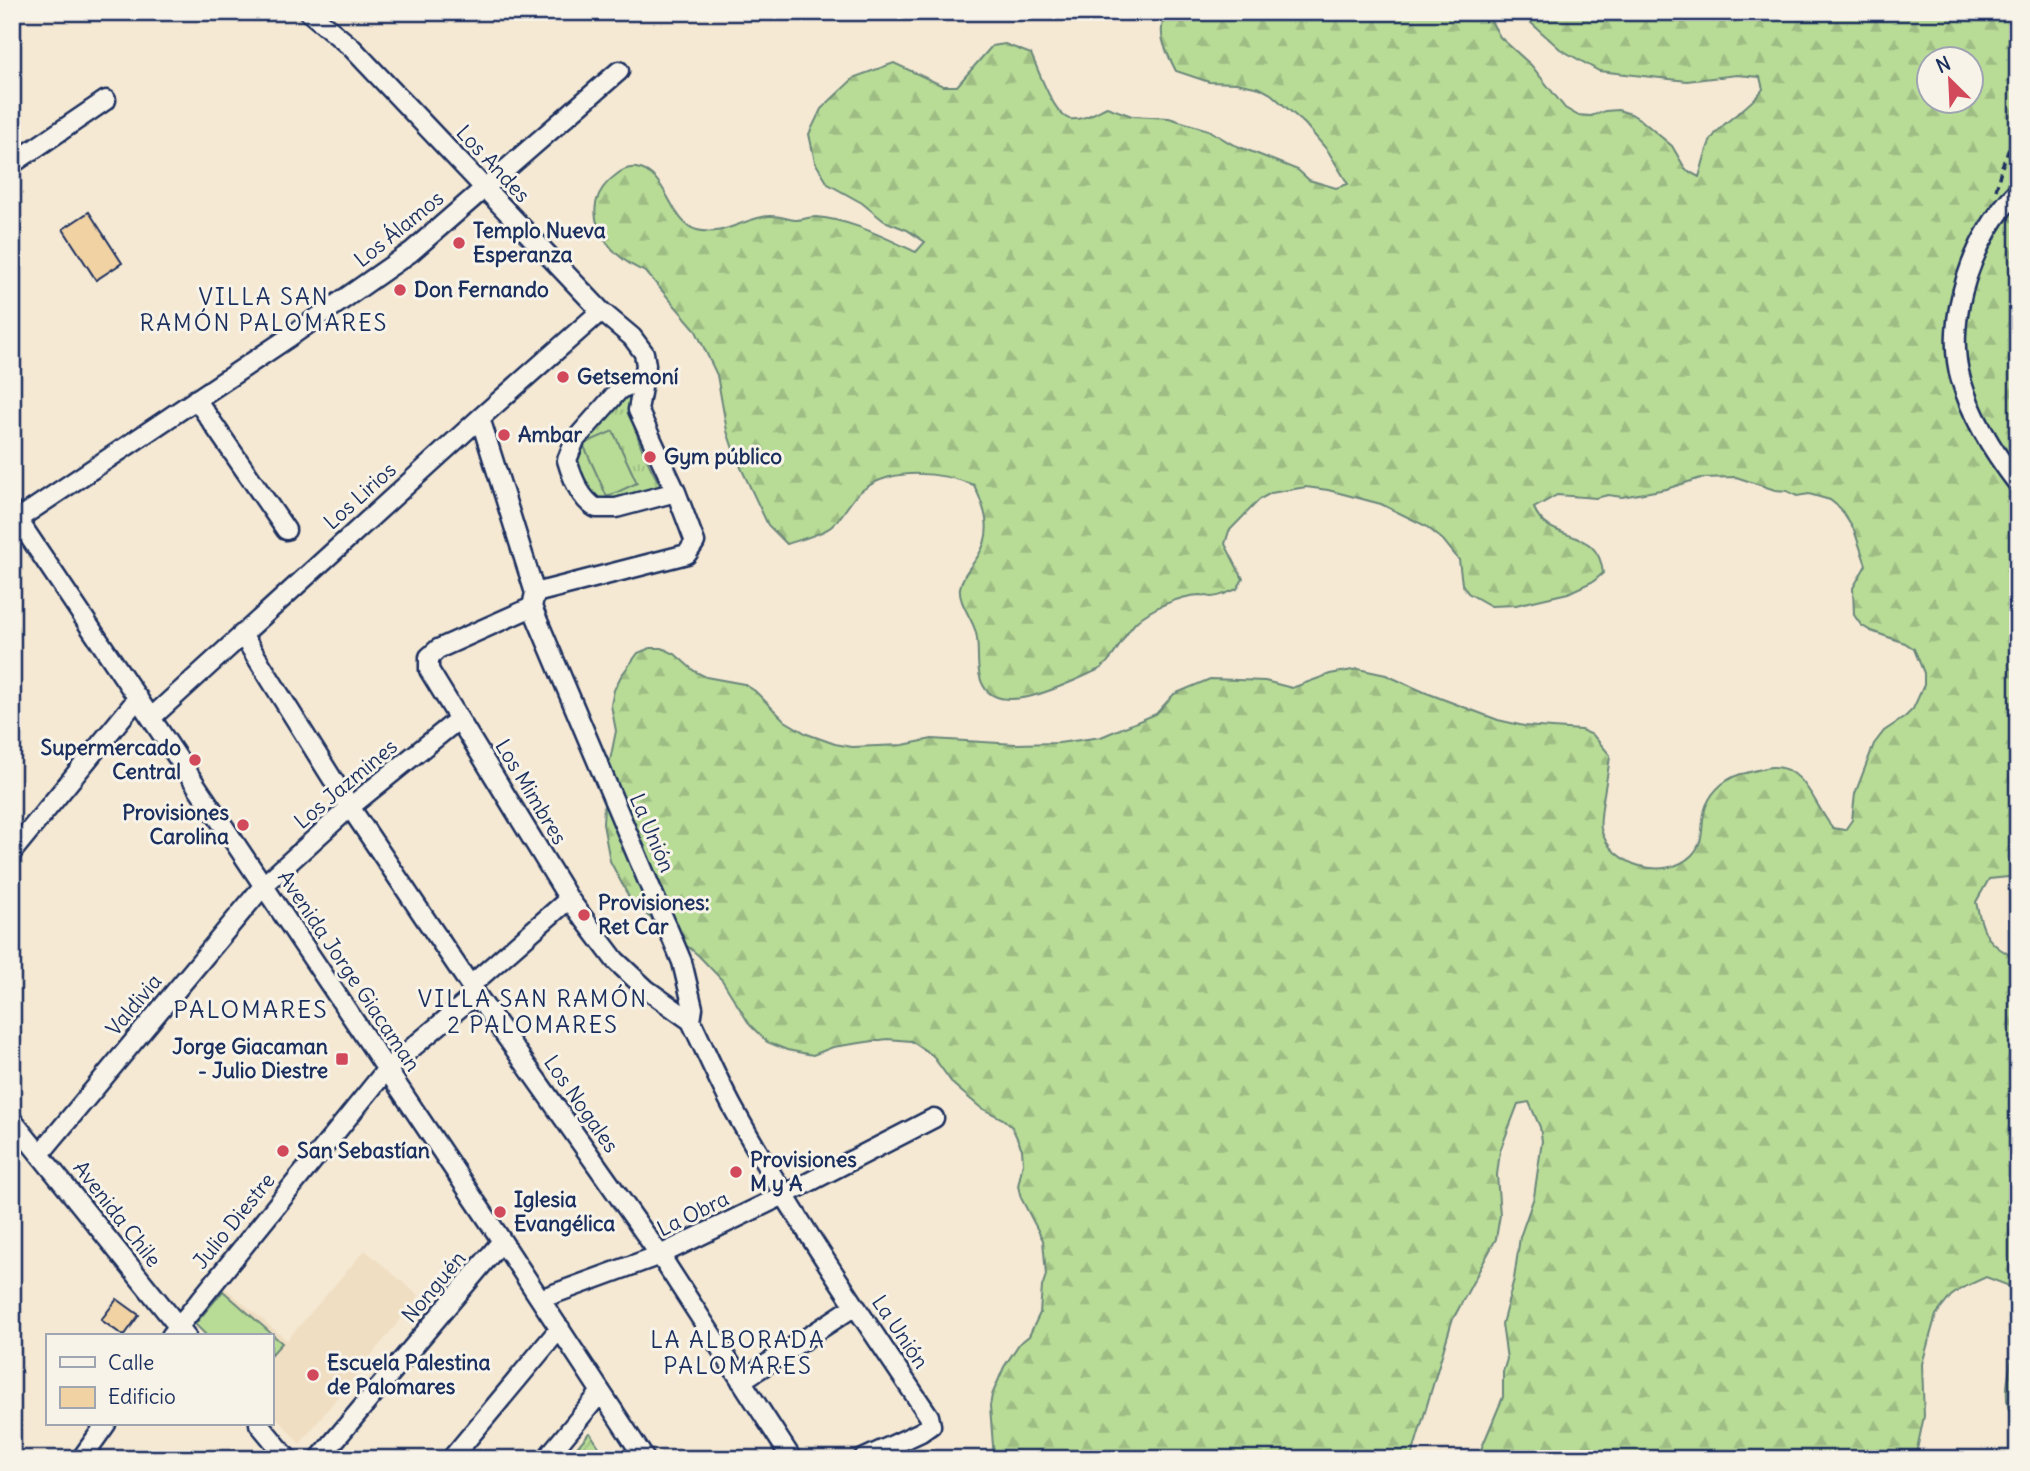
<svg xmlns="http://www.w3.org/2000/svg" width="2030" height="1471" font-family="Delius,sans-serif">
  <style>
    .built { fill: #f0dec3 }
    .grass { fill: url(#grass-tufts); stroke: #6a867a; stroke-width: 2 }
    .forest { fill: url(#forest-firs); stroke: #6a867a; stroke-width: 2; fill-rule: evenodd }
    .garden { fill: url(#garden-furrows); stroke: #6a867a; stroke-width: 2 }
    .pitch { fill: #b8dc96; stroke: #6a867a; stroke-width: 2 }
    .building { fill: #f1d2a3; stroke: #1b2f5e; stroke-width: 2 }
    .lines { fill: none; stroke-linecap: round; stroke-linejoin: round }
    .minor-casing { stroke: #1b2f5e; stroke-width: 23 }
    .path { stroke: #1b2f5e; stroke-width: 3.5; stroke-dasharray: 7 5; stroke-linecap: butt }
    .minor { stroke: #f7f3e8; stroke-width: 18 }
    .poi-dot { fill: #d1495b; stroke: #f7f3e8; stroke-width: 2.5 }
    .labels { text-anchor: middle; stroke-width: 6; stroke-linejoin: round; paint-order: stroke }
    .street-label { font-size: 21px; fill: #1b2f5e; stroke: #f7f3e8 }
    .poi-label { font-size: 21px; font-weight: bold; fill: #1b2f5e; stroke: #f7f3e8; text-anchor: start }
    .neighbourhood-label { font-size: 23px; letter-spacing: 2px; fill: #1b2f5e; stroke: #f7f3e8 }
    .quarter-label { font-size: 24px; letter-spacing: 2px; fill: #1b2f5e; stroke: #f7f3e8 }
  </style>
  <defs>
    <pattern id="grass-tufts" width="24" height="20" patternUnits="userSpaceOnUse" patternTransform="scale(1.75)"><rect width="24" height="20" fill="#b8dc96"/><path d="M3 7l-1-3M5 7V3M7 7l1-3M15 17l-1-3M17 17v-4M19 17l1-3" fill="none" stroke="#9ebd84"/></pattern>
    <pattern id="forest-firs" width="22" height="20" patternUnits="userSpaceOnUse" patternTransform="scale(1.75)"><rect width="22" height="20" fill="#b8dc96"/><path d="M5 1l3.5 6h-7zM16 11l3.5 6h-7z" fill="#9ebd84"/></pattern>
    <pattern id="garden-furrows" width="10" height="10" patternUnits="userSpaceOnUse" patternTransform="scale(1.75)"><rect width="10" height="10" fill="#b8dc96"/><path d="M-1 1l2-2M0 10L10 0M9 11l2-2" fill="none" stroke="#9ebd84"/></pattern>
  </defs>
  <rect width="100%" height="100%" fill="#f5e9d3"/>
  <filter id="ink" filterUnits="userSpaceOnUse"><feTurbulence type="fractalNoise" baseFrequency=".0143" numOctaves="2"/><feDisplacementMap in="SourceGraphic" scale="14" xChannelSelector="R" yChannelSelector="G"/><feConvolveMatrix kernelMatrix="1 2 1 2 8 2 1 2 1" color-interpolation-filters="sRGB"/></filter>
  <g filter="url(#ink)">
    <path class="built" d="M365,1250L419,1296L300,1444L271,1411V1336H207L192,1319L219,1283L287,1340Z"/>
    <path class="grass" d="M627,392L633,393C629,430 646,459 663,491L599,507C586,491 574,472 576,450Z"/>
    <path class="forest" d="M1167,12H1486L1500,37L1531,65L1565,108L1577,115L1591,116L1605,111L1618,110L1631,114L1641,120L1672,146L1686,170L1699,177C1703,165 1705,151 1711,140C1723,120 1748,110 1763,89L1760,77L1737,75L1687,81L1599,71L1560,49L1519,12H2018V876L1989,879L1976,902C1983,934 1987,945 2018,959V1303L2007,1285L1986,1277L1962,1288L1951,1296L1936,1315L1922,1364L1924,1416L1915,1459H1477L1503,1397V1372L1507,1359L1502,1324L1514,1279L1520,1237L1534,1197L1542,1141L1540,1127L1529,1102L1518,1104L1500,1151L1497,1175L1500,1215L1496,1239L1452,1321L1411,1459H994L990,1406L992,1395L1004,1367L1019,1344L1029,1336L1040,1313L1042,1287L1046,1275L1043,1240L1021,1198L1018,1186L1023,1163L1022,1149L1012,1127L1003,1119L981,1108L962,1092L953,1084L932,1055L911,1041L887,1039L833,1047L813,1055L787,1050L767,1042L750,1025L722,980L699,956L690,948L678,942L631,901L610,861L603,824L605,785L616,731L611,705L614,690L621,676L638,653L650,648H662L675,654L694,671L706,677L744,684L755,691L785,721L807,734L835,744L852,747L903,745L932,739L1016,744L1059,743L1101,737L1156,714L1174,694L1210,679L1265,681L1292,688L1330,674L1358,669L1386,675L1424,692L1498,720L1524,726L1581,730L1593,735L1610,755C1609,772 1598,817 1601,829C1610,866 1665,882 1692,855C1707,839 1699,825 1706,806C1713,789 1728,776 1746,773C1754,771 1763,768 1772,767C1805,765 1816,809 1833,828L1845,830L1852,820L1855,794L1874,744L1884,731L1905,717L1913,709L1924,685V673L1914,649L1905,643L1871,631L1861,625L1854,615L1853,588L1866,565L1854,530L1840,508L1830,500L1809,494L1797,496L1787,491L1775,490L1736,477L1701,478L1666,489L1622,497L1608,495L1596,498L1557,495L1534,508C1550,546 1598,524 1603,573L1594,581L1568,593L1516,605L1491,606L1468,593L1462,584L1459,560L1443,540L1426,526L1381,504L1328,490L1306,487L1271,493L1260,499L1229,531L1225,544L1243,579L1237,589C1229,592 1220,597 1211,597C1210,597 1202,595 1200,595C1180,596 1151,608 1136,622C1122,637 1116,657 1100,669C1074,680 1001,720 983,685C975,670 980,647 976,633C973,619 958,603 960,588C962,575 972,566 978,556C994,532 985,508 974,485C940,472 895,467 864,489C850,498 845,515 832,526C821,535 801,539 787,544L768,525L735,455L727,431L717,375L695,329L646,272C606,257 572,207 616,175C621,171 629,167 636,168C668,172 669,222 697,230C723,237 744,218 769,216C778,215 787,219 795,220C802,220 809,217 816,217C852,220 883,237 916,252L925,242L907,230L884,221L862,203L828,184L815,162L809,134L821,109L855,77L894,63L943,86H957L992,46L1005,44L1031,54C1038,69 1054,116 1070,119C1082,121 1096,112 1107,107L1132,116L1169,118L1208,130L1232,144L1298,170L1309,180L1336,188L1348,184L1328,151L1305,124L1271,94L1260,88L1236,83L1209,82L1176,71C1166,51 1155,33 1167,12ZM1928,60H1970V102H1928Z
      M2018,1331V1422C1995,1409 2014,1352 2018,1331Z"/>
    <path class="garden" d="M590,1433L607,1459H567L589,1433Z"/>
    <path class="pitch" d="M613,431L637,483L607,497L583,444Z
      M223,1291L282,1343L271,1355V1336H207L195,1324Z"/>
    <path class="building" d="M89,212L122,263L96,280L63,229Z
      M117,1299L139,1315L124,1336L101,1320Z"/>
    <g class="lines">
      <g class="minor-casing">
        <path id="minor" d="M309,12L352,48L601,311L632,337L644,353L646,365L638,410L676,492L695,542L687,554L535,593
          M12,164L106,100
          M2018,191C1974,233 1943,320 1961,380C1972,418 1994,453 2018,484
          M643,380L620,389L575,440L567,460C572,477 580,499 596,508H616L676,492
          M196,399L286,530
          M480,418L535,593L532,607L682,962L693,1008L691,1021C705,1050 718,1080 733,1108C792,1214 861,1315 929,1416L931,1425L921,1432L863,1459
          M12,511L502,1241L645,1459
          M18,519L288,338L411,252L619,71
          M532,607L438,649L429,657V670L569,899L615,960L646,989L691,1021
          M242,634L350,807L476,994L660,1255L792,1459
          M151,718L480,418L601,311
          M12,852L138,698
          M471,985L569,899
          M12,1120L186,1336
          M40,1154L264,885L350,807L459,719
          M540,1299L660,1255L786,1194L934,1118
          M171,1336L387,1069L476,994
          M741,1381L855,1306
          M259,1424L288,1459
          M81,1459L106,1424
          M319,1459L502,1241
          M451,1459L560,1328
          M546,1459L601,1392"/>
      </g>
      <path class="path" d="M1996,190L2001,169L2018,127"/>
      <use href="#minor" class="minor"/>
    </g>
  </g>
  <g class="poi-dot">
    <circle cx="459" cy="243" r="7"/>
    <circle cx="400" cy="290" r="7"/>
    <circle cx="563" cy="377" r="7"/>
    <circle cx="504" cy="435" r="7"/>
    <circle cx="650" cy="457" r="7"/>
    <circle cx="195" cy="760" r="7"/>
    <circle cx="243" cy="825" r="7"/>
    <circle cx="584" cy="915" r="7"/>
    <rect x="335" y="1052" width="14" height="14" rx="3.5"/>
    <circle cx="283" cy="1151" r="7"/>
    <circle cx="736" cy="1172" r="7"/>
    <circle cx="500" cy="1212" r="7"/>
    <circle cx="313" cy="1375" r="7"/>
  </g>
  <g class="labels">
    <g class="street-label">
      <text transform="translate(493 164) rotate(47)" y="7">Los Andes</text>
      <text transform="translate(399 229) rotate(-39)" y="7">Los Álamos</text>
      <text transform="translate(360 496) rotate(-42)" y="7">Los Lirios</text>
      <text transform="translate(346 784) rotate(-40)" y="7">Los Jazmines</text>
      <text transform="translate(531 792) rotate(59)" y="7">Los Mimbres</text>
      <text transform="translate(652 833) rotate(67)" y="7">La Unión</text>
      <text transform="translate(349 971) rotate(56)" y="7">Avenida Jorge Giacaman</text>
      <text transform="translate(134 1005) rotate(-50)" y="7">Valdivia</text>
      <text transform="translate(581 1104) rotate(55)" y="7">Los Nogales</text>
      <text transform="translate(117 1214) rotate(52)" y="7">Avenida Chile</text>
      <text transform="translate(693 1214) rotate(-26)" y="7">La Obra</text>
      <text transform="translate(234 1221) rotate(-51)" y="7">Julio Diestre</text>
      <text transform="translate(434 1287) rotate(-50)" y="7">Nonguén</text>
      <text transform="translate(900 1332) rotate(56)" y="7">La Unión</text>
    </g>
    <g class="poi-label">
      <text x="473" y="238">Templo Nueva<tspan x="473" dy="24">Esperanza</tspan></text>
      <text x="414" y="297">Don Fernando</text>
      <text x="577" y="384">Getsemoní</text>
      <text x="518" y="442">Ambar</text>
      <text x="664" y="464">Gym público</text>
      <text x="181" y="755" text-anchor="end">Supermercado<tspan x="181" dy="24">Central</tspan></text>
      <text x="229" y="820" text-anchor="end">Provisiones<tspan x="229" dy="24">Carolina</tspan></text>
      <text x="598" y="910">Provisiones:<tspan x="598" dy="24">Ret Car</tspan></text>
      <text x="328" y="1054" text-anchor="end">Jorge Giacaman<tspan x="328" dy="24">- Julio Diestre</tspan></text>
      <text x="297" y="1158">San Sebastían</text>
      <text x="750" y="1167">Provisiones<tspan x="750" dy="24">M y A</tspan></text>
      <text x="514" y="1207">Iglesia<tspan x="514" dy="24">Evangélica</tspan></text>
      <text x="327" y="1370">Escuela Palestina<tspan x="327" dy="24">de Palomares</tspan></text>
    </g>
    <g class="neighbourhood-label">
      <text x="264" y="305">VILLA SAN<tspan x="264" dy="26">RAMÓN PALOMARES</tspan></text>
      <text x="533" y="1007">VILLA SAN RAMÓN<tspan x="533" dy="26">2 PALOMARES</tspan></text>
      <text x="738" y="1348">LA ALBORADA<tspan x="738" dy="26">PALOMARES</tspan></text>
    </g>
    <g class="quarter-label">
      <text x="251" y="1018">PALOMARES</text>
    </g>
  </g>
  <rect width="2030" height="1471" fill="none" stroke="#f7f3e8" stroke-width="42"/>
  <rect x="21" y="21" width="1988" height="1429" fill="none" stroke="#1b2f5e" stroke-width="2.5" filter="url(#ink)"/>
  <rect x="46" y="1334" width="228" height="91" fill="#f7f3e8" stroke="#9fa5b1" stroke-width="2"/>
  <rect x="60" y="1357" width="35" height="10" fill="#f7f3e8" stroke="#9fa5b1" stroke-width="2"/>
  <text x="108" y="1370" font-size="21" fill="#1b2f5e">Calle</text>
  <rect x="60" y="1387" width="35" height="21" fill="#f1d2a3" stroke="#9fa5b1" stroke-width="2"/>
  <text x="108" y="1404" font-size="21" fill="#1b2f5e">Edificio</text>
  <g transform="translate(1950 80) rotate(336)"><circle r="33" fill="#f7f3e8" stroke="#9fa5b1" stroke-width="2"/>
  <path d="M0-5L12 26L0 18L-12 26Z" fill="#d1495b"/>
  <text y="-10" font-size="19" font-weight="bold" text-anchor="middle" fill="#1b2f5e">N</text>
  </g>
</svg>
